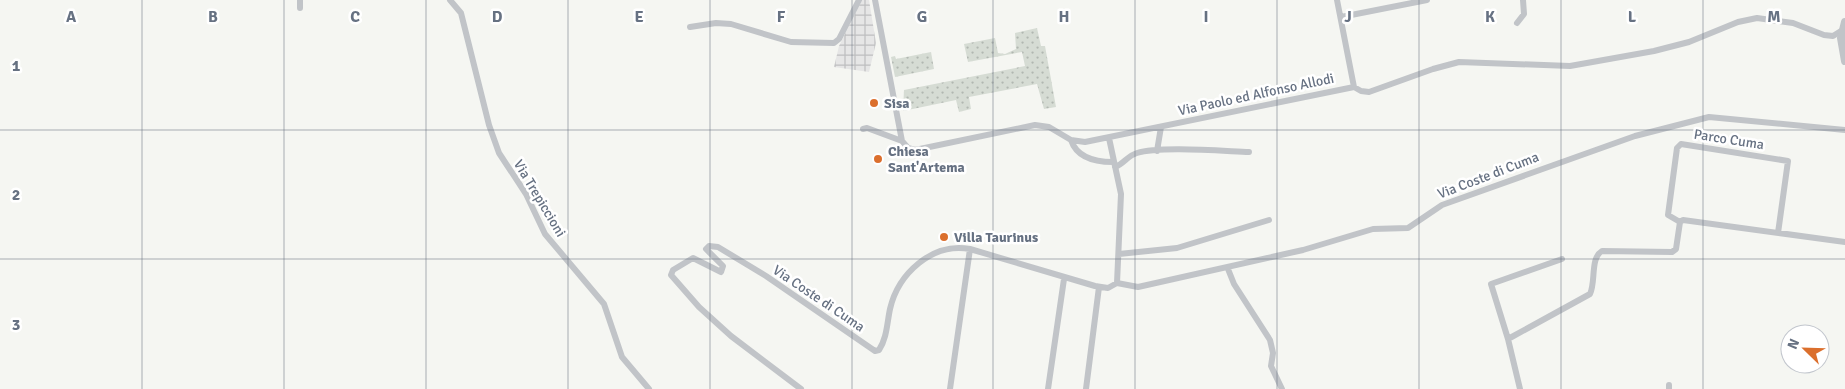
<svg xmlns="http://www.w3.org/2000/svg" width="1845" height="389" font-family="Signika,sans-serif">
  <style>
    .industrial { fill: url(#industrial-grid) }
    .grass { fill: url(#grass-dots) }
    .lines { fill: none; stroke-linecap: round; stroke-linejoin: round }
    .minor { stroke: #c1c4c8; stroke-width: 6 }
    .tertiary { stroke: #c1c4c8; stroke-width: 8 }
    .grid { fill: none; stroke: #667182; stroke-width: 1; stroke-opacity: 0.55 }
    .poi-dot { fill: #db6f2d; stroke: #fff; stroke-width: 2 }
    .labels { text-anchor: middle; stroke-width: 5; stroke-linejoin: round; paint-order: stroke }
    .street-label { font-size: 14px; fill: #667182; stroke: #fff }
    .poi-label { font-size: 14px; font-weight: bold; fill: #667182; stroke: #fff; text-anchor: start }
    .grid-label { font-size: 16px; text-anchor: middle; font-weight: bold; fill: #667182; stroke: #fff; stroke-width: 5; stroke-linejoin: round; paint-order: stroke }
  </style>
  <defs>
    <pattern id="industrial-grid" width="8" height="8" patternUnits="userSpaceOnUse" patternTransform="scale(1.25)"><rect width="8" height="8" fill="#e6e6e6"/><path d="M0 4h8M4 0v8" fill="none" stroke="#bebfc0"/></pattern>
    <pattern id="grass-dots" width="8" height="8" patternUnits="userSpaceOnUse" patternTransform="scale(1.25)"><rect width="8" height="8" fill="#d6dcd4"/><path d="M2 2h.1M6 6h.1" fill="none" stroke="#b1b7b1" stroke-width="1.8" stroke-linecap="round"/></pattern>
  </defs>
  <rect width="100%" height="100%" fill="#f5f6f2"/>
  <path class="industrial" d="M862,0H869L876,43L869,72L834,67L839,46Z"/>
  <path class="grass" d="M1037,28L1041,46H1045L1056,107L1044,109L1037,84L969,97L971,109L959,112L956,100L903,111L904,90L1025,66L1022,52L968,62L964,44L995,38L998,53L1005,54L1016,49L1015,33Z
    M931,52L934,69L895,77L891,57L895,56L896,59Z"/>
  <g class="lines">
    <path class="minor" d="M300,0V8
      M450,0L461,13L489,125L499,153L526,194L545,234L604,304L622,357L649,389
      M875,0L902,141
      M1337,0L1354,87
      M1341,17L1427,0
      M1517,23L1524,14L1523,0
      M690,27L716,23L731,24L791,42L834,43L839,39L859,0
      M863,129L867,128L902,141L908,148L915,150L1035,125L1049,127L1071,140L1085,142L1354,87L1361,91L1369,92L1433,69L1459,62L1570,66L1654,51L1689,42L1738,22L1757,18L1793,23L1824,35L1833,36L1841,31
      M1109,138L1121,194L1117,283
      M1071,140C1077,158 1096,162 1113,162
      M1157,151L1161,127
      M1115,167C1124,164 1127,156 1137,153C1159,146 1222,151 1249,152
      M1680,222L1668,215L1677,148L1681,144L1788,161L1778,233
      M1119,254L1177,248L1269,220
      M1228,269L1234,284L1270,340L1273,353L1271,366L1282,389
      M1508,339L1590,294C1596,282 1590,258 1602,251L1672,252L1676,249L1680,222L1683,220L1845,242
      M801,389L731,336L699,307L671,275L673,270L693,258L721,272L723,266L706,249L709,246L718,247L766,276L875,351L879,350C887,338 887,323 890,309C898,274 932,242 970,249L1095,286L1108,288L1117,283L1138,287L1303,250L1373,229L1408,228L1442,205L1635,136L1709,117L1845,130
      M950,389L970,249
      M1048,389L1064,279
      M1086,389L1099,287
      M1520,389L1508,339L1491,284L1562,259
      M1669,389V385"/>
    <path class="tertiary" d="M1845,22L1841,38L1845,61"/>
  </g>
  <path class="grid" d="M142,0V389M284,0V389M426,0V389M568,0V389M710,0V389M852,0V389M993,0V389M1135,0V389M1277,0V389M1419,0V389M1561,0V389M1703,0V389M0,130H1845M0,259H1845"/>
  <g class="poi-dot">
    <circle cx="874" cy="103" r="5"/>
    <circle cx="878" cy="159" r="5"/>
    <circle cx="944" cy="237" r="5"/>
  </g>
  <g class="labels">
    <g class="street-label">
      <text transform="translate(1256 94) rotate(-12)" y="5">Via Paolo ed Alfonso Allodi</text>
      <text transform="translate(1729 139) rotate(9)" y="5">Parco Cuma</text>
      <text transform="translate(1488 175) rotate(-21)" y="5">Via Coste di Cuma</text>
      <text transform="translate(540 198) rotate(59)" y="5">Via Trepiccioni</text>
      <text transform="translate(819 298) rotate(34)" y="5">Via Coste di Cuma</text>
    </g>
    <g class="poi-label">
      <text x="884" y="108">Sisa</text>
      <text x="888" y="156">Chiesa<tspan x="888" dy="16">Sant'Artema</tspan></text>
      <text x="954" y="242">Villa Taurinus</text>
    </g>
  </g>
  <g class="grid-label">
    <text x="71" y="22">A</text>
    <text x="213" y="22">B</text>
    <text x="355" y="22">C</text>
    <text x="497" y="22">D</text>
    <text x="639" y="22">E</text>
    <text x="781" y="22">F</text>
    <text x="922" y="22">G</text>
    <text x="1064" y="22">H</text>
    <text x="1206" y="22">I</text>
    <text x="1348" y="22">J</text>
    <text x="1490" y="22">K</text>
    <text x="1632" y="22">L</text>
    <text x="1774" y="22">M</text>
    <text x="16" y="71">1</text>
    <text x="16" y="200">2</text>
    <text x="16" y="330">3</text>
  </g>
  <g transform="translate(1805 349) rotate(293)"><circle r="24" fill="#ffffff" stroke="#c2c6cd"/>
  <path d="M0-4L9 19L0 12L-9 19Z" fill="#db6f2d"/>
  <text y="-8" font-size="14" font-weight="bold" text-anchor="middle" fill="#667182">N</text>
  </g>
</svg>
